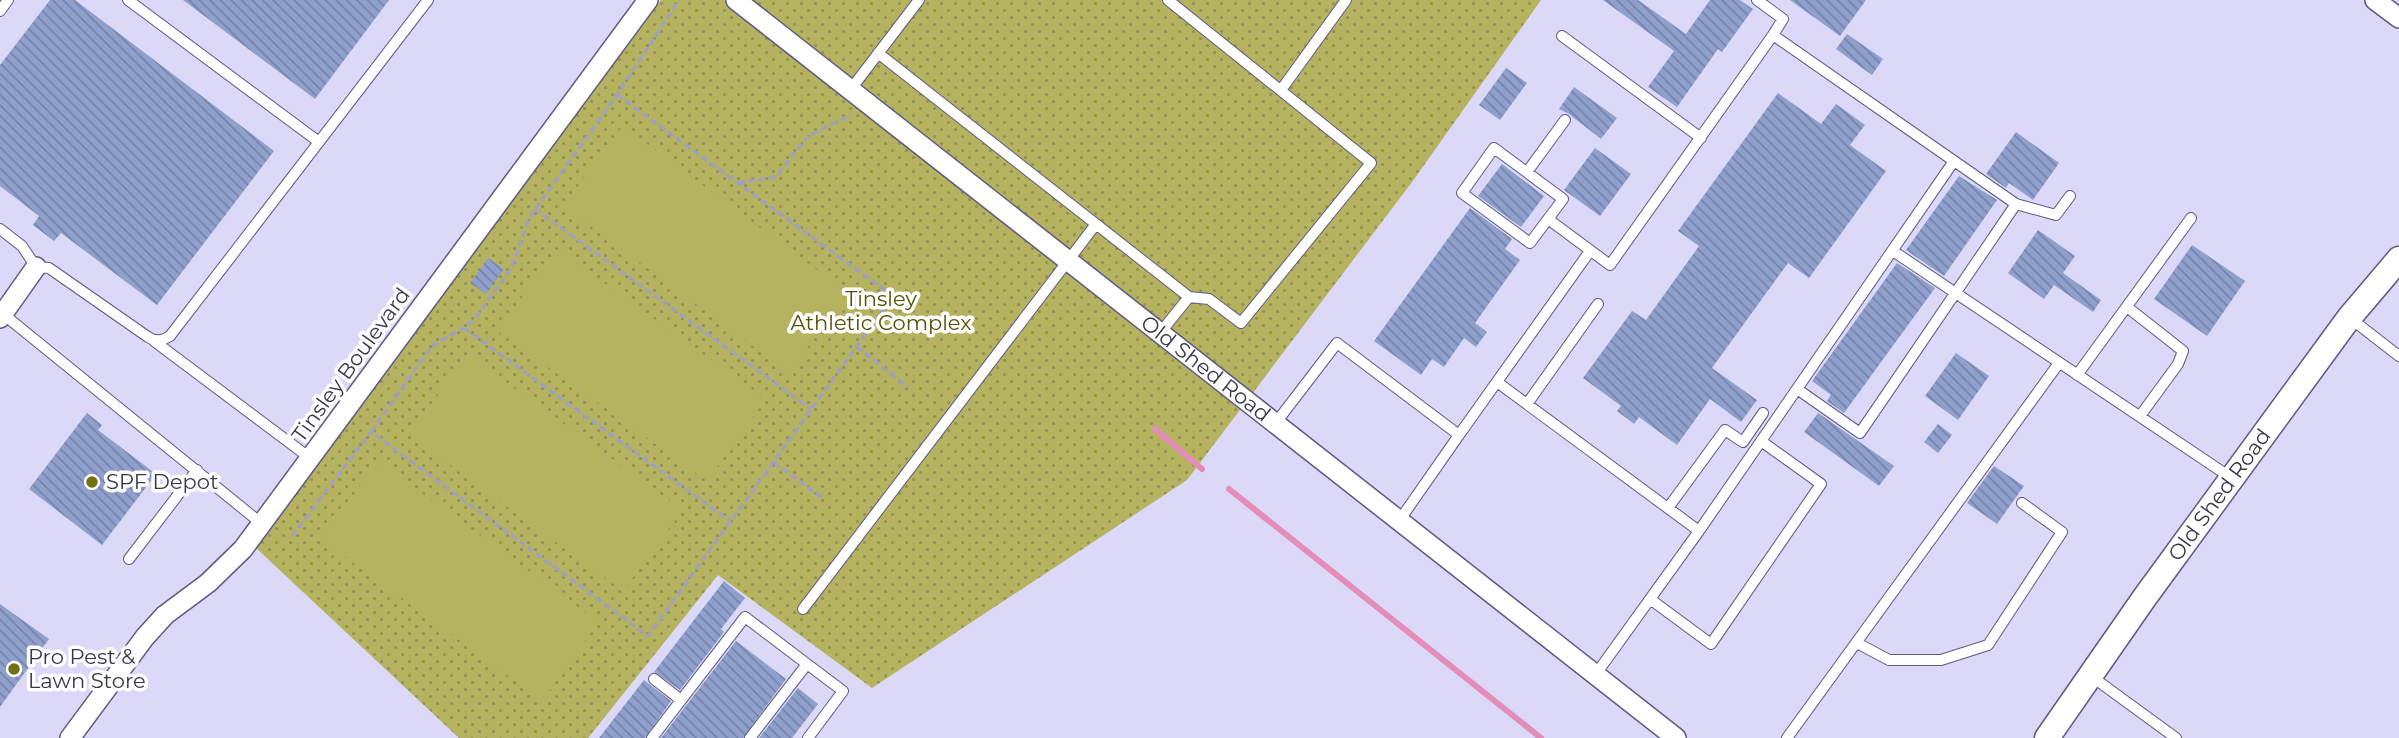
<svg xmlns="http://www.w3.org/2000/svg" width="2399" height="738" font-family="Montserrat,sans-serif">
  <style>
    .park { fill: url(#park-dots) }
    .pitch { fill: #b5b360 }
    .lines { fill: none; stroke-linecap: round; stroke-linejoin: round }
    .stream { stroke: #e48dba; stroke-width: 6 }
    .building { fill: url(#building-back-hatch) }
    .service-casing { stroke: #5d5984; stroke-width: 12 }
    .minor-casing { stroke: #5d5984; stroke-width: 22 }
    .tertiary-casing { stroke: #5d5984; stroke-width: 27 }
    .path { stroke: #a2a1bb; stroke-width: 3.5; stroke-dasharray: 7 3.5; stroke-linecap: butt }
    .service { stroke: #fff; stroke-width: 10 }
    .minor { stroke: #fff; stroke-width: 19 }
    .tertiary { stroke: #fff; stroke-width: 24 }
    .poi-dot { fill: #737012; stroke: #fefefe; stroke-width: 2.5 }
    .labels { text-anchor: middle; stroke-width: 7; stroke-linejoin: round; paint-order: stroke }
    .park-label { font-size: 21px; fill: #535103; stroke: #fefefe }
    .street-label { font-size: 21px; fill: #38374b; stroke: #fefefe }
    .poi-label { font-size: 21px; fill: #38374b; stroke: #fefefe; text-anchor: start }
  </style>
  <defs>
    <pattern id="park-dots" width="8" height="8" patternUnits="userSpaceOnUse" patternTransform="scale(1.75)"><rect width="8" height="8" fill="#b5b360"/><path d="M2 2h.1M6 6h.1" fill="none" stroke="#949251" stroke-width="1.8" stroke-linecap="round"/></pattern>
    <pattern id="building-back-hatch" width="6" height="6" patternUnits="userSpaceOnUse" patternTransform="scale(1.75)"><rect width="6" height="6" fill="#8fa0cd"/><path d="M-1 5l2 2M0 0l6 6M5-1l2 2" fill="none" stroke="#7683a8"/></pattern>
  </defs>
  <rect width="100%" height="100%" fill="#dbd9f7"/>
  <path class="park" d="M661,0H1541L1412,182L1187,480L872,688L718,575L588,738H459L256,548Z"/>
  <path class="pitch" d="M623,126L848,293L789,373L563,206Z
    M557,249L766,399L707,481L498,331Z
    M467,354L683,510L623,591L409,435Z
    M378,461L599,622L542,701L321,539Z"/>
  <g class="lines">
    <path class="stream" d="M1155,429L1202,469
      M1229,489L1541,738"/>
  </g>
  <path class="building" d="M50,0H75L274,151L157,305L61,233L54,241L33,225L39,216L0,186V65Z
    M183,0H389L315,99Z
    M1603,0H1638L1686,34L1710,0H1740L1753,9L1722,52L1718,49L1677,107L1648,87L1674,51Z
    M1790,0H1866L1840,36Z
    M1847,34L1883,59L1872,75L1836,49Z
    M1506,68L1527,83L1500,120L1479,105Z
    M1574,87L1617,118L1601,139L1569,114L1559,109Z
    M1778,93L1821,124L1836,104L1865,125L1850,145L1886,171L1809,278L1788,263L1712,368L1757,400L1741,422L1710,399L1677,445L1639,417L1634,424L1617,411L1621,406L1583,378L1632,311L1646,320L1699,246L1678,231Z
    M2016,132L2059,163L2033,200L2009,183L2006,188L1986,174Z
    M1595,148L1631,174L1600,216L1564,190Z
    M1502,164L1544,196L1521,227L1478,196Z
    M1959,176L1997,200L1944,276L1906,250Z
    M1470,208L1512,239L1505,249L1520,260L1475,323L1487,332L1476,347L1464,338L1444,367L1432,359L1421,375L1374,341Z
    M2038,230L2075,256L2063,273L2101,300L2093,312L2054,285L2044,299L2008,273Z
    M2192,245L2245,281L2207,336L2154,299Z
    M488,258L504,269L486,294L470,283Z
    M1897,263L1935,288L1844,413L1827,401L1831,395L1812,381Z
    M1956,353L1989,376L1958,420L1925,396Z
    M87,413L102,425L98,430L156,474L102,545L29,489Z
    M1818,413L1894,466L1879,486L1804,432Z
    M1938,424L1952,435L1938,453L1924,442Z
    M1994,466L2024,486L1997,524L1967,503Z
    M724,581L745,598L721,629L724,632L680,690L654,672Z
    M0,604L49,639L0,707Z
    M736,641L786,679L743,738H661Z
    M644,680L671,701L645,738H599Z
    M798,688L818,704L792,738H759Z"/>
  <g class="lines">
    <g class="service-casing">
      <path id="service" d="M128,0L319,142
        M1757,0L1783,19L1773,35
        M0,11L8,0
        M1562,36L1701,138
        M878,53L1189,297L1209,299L1241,323L1371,163L1168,0
        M851,89L919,0
        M1281,90L1346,0
        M1527,172L1565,120
        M2016,204L2056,215L2070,196
        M1548,219L1530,243L1462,193L1494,148L1563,199L1548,219L1610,265L1773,35L1954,161L1699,531L1596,674
        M0,229L22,246L36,267L49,268L148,337C156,342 162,341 170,336L428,0
        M1893,251L2230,477
        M2127,307L2183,351L2178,364L2140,416
        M3,314L262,524
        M2350,318L2399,356
        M1160,333L1189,297
        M154,341L310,458
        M2077,375L2191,218
        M1497,382L1699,531
        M1797,389L1860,433L2016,204L1954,161
        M1527,404L1598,304
        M1275,424L1337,343L1459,435L1399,521
        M1459,435L1590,251
        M1668,508L1725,430L1743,442L1763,413
        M129,559L197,470
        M1650,599L1711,644L1821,484L1761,441
        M803,609L1096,224
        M1857,643L1889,660H1941L1988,645L2062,532L2022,503
        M807,664L843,691L808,738
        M2091,676L2176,738
        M654,679L681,700
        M652,738L745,617L807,664L750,738
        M1787,738L2059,363"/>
    </g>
    <g class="minor-casing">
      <g id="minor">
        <path id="s1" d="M736,0L1676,738"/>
        <path d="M2375,0L2399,18"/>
        <path d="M0,318L36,267"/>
        <path d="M70,738L145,637L165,615L208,583L243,549L648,0"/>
      </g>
    </g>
    <g class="tertiary-casing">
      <g id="tertiary">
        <path id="s2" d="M2047,738L2145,597L2349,318L2399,259"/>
      </g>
    </g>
    <path class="path" d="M738,183L776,177L805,140L814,133L851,115
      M535,209L811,409
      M464,328L730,521
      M857,347L908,387
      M371,432L429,350L440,341L464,328L476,317L511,269L529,218L617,95L679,0
      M774,462L822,498
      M292,536L371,432L648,636L893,296L617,95"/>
    <use href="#service" class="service"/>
    <use href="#minor" class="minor"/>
    <use href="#tertiary" class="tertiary"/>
  </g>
  <g class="poi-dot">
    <circle cx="92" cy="482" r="7"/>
    <circle cx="14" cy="669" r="7"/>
  </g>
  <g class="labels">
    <g class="park-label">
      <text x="881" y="306">Tinsley<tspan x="881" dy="24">Athletic Complex</tspan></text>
    </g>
    <g class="street-label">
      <text transform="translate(351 365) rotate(-54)" y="7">Tinsley Boulevard</text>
      <text dy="7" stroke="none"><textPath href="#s1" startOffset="597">Old Shed Road</textPath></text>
      <text dy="7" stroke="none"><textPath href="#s2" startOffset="298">Old Shed Road</textPath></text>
    </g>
    <g class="poi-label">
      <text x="106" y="489">SPF Depot</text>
      <text x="28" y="664">Pro Pest &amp;<tspan x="28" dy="24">Lawn Store</tspan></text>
    </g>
  </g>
</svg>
